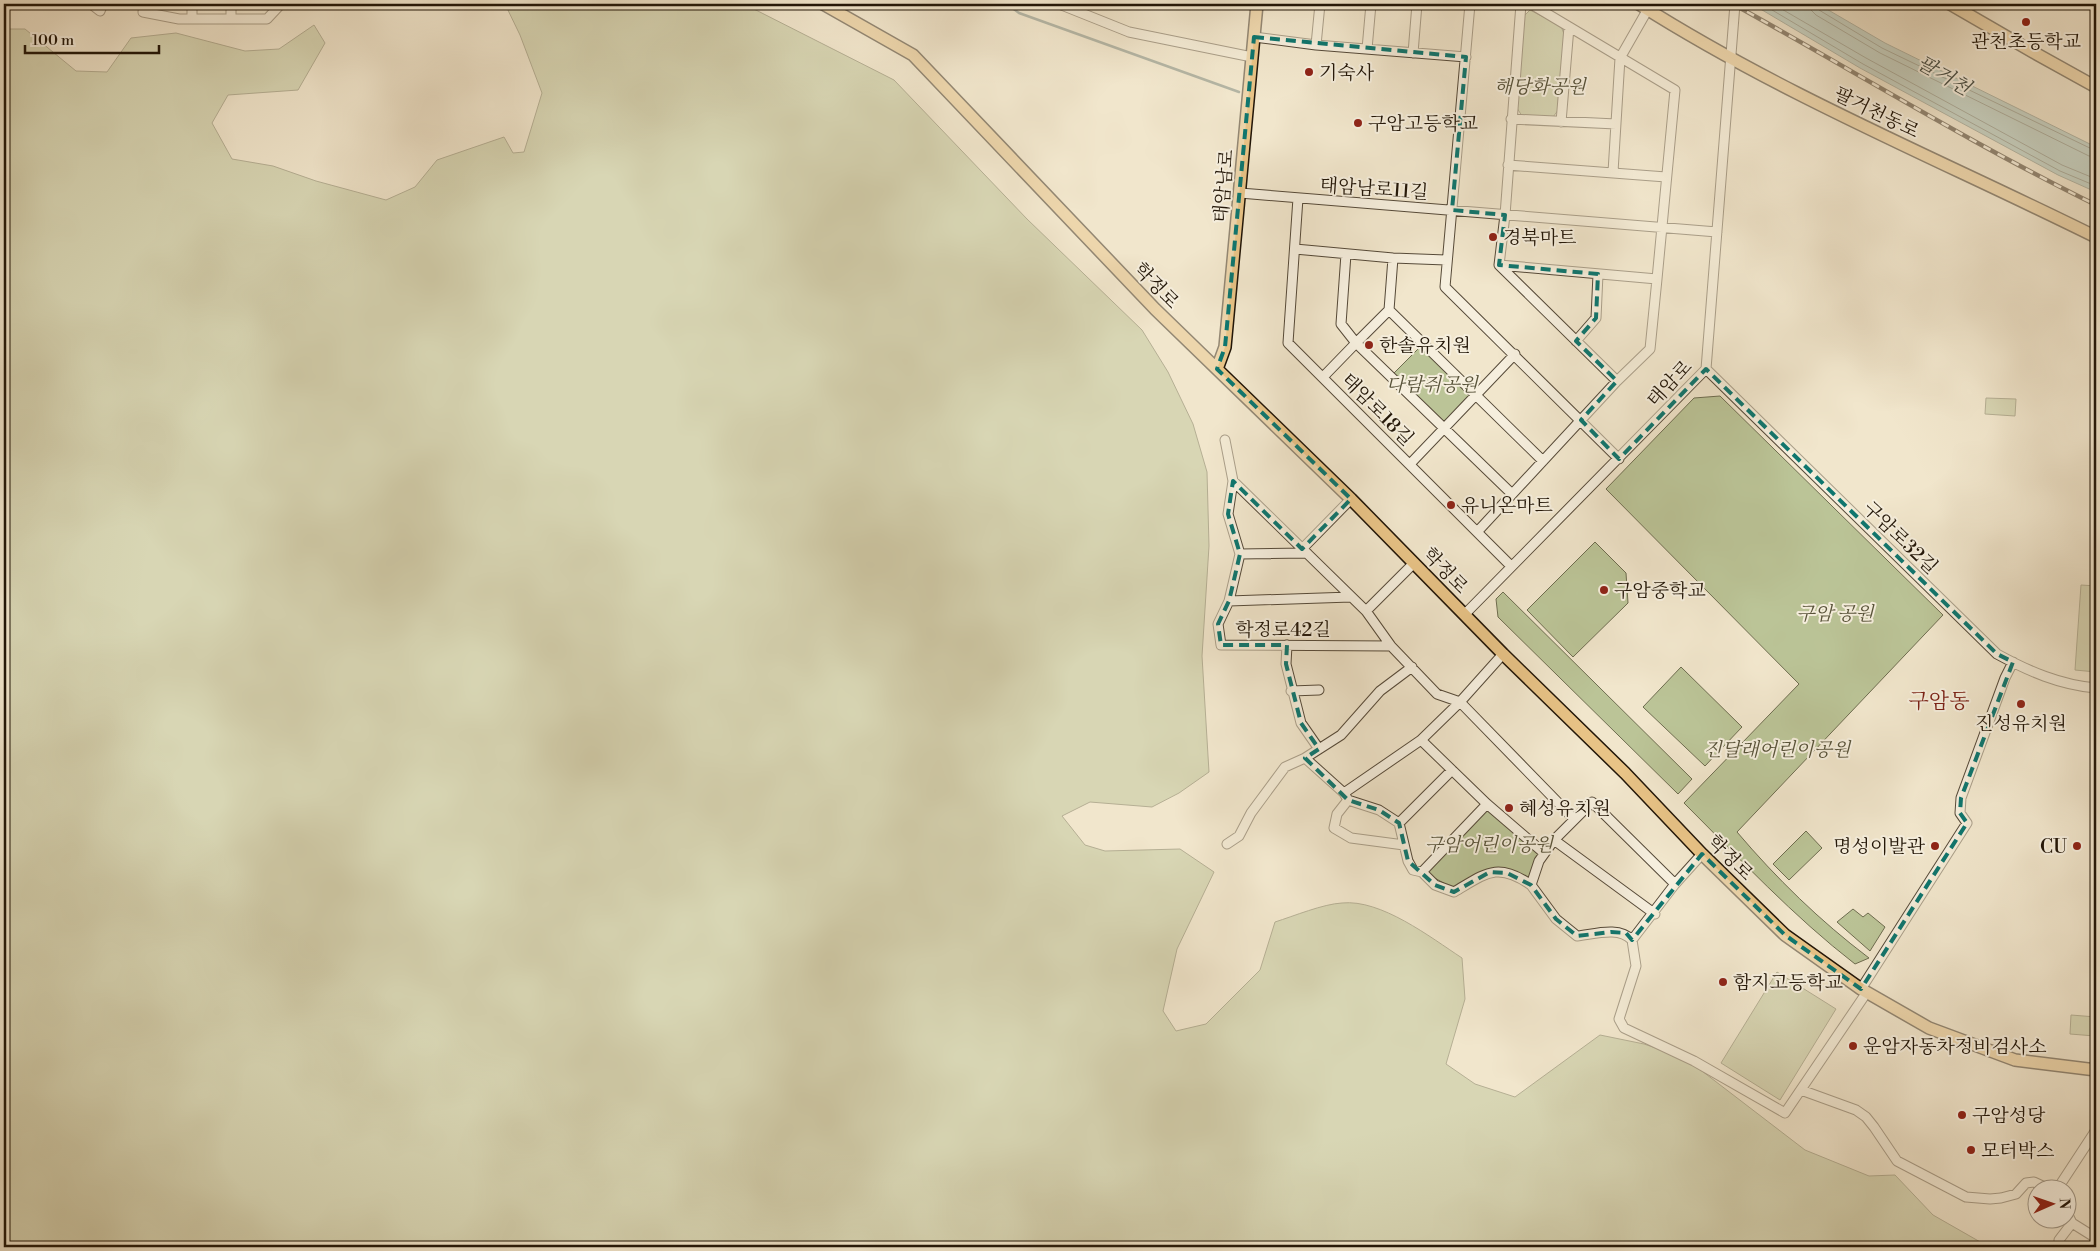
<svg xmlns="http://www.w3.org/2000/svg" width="2100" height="1251" font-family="'Libre Bodoni','Noto Serif KR',serif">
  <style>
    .green { fill: #bbc497; stroke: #6e6d50 }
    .water { fill: #9bbfbb; stroke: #6b7b73 }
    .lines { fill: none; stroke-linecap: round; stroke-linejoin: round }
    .shore { stroke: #5e6a62; stroke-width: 1 }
    .stream { stroke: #6b7b73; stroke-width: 2.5 }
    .minor-casing { stroke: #564a39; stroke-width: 11 }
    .major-casing { stroke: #221608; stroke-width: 14 }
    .minor { stroke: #f6efde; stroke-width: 9 }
    .major { stroke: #e8c386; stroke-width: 11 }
    .rail-casing { stroke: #221608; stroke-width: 4.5 }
    .rail { stroke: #f6efde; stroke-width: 2.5; stroke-dasharray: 8; stroke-linecap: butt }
    .marked { fill: none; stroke: #0f766e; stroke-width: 4; stroke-dasharray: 10 6; stroke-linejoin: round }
    .poi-dot { fill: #8f2418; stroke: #f6efde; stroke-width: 2 }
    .labels { text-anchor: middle; stroke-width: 4; stroke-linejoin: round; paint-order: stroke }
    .poi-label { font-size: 19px; fill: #221608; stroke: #f6efde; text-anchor: start }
    .park-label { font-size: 19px; font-style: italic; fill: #58533a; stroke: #f6efde }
    .street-label { font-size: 19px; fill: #221608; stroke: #f6efde }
    .water-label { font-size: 20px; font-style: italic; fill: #4c5147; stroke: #f6efde }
    .quarter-label { font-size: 21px; fill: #7a1f14; stroke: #f6efde }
  </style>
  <rect width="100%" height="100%" fill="#f1e6cc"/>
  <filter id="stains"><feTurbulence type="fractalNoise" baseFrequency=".004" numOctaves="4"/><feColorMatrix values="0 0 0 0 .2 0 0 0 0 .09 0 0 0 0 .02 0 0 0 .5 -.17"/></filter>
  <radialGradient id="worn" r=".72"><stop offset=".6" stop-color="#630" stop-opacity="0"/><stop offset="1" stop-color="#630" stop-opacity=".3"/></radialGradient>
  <path class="green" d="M505,4H744L894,80L1027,219L1142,330L1168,372L1193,424L1207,472L1209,546L1202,656L1209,772L1179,793L1152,807L1090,802L1062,816L1085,845L1105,851L1180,849L1214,872L1177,949L1163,1011L1176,1031L1206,1024L1260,970L1275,922C1294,916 1323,904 1342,903C1381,899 1430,937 1462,958L1465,999L1446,1064L1475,1084L1515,1097L1600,1035L1644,1044L1685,1058L1805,1150L1869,1176L1895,1175L1933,1215L1989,1247H4V29H25L76,71L107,72L131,38L176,33L245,51L279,49L314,25L325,43L298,90L228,95L212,123L232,159L273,166L316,181L386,200L415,187L437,160L504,137L513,153L524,152L542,93L520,35Z
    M1530,10L1561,26L1564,34L1559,109L1553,117L1522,116L1517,108L1524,16Z
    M1422,345L1471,394L1444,424L1393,374Z
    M1720,396L1943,615L1737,832C1776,878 1820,921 1869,958L1855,964C1793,916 1740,859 1684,803L1799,684L1606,489L1694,398Z
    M1986,398L2016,399L2015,416L1985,414Z
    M1595,542L1626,573L1628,603L1573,657L1527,610Z
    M2081,585L2096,586V672L2075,670Z
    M1503,592L1692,779L1678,794L1498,617L1496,599Z
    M1681,667L1742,727L1705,766L1643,707Z
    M1487,807L1539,854L1529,882L1490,872L1454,889L1426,873Z
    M1806,831L1822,848L1789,880L1773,864Z
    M1853,909L1863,917L1868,913L1885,927L1870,951L1837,922Z
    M1777,972L1836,1009L1780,1100L1721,1063Z
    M2071,1015L2096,1017L2095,1036L2070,1034Z"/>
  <path class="water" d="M1752,4H1818L1885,43L2096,147V192L2058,175L1860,68Z"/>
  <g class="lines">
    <path class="shore" d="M1762,4L1863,64L2060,171L2096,186
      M1773,4L1866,58L2062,165L2096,179
      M1810,4L1811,10L1816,15L1880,53L2089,156L2096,157
      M1817,4L1819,10L1882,48L2096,151"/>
    <path class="stream" d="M1007,4L1019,13L1239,92"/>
    <g class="minor-casing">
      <path id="minor" d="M91,4L100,11L103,4
        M144,4L143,12L179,19H267L281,4
        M1059,4L1129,32L1252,57
        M1470,4L1445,287L1619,459
        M1521,4L1505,215L1499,265L1657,279L1675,90L1531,4
        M192,19V4
        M231,19V4
        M1254,37L1316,45L1466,57
        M1316,45L1320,4
        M1367,49L1371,4
        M1413,53L1417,4
        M1511,119L1616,124
        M1561,122L1569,27
        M1508,165L1666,177
        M1613,172L1620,58L1648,9
        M1240,193L1717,232
        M1298,198L1288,343L1511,566
        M1295,249L1393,258L1446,260
        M1346,254L1341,324L1356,343L1389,310
        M1393,258L1389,310L1543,461
        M1499,265L1617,381
        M1576,341L1596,318L1598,274
        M1706,369L1997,654C2028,671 2060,685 2096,688
        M1323,377L1356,343L1512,494
        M1225,440L1233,481L1228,514L1240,554L1229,601L1218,624L1221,645L1391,646
        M1410,464L1515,354
        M1233,481L1366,611L1391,646L1437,694L1460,702L1503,654
        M1478,531L1617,381L1650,349L1657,279
        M1302,549L1351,499
        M1240,554L1307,553
        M1229,601L1351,597
        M1366,611L1414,563
        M1465,614L1706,369L1735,4
        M1287,645L1286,664L1301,723L1319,749
        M1291,691L1319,690
        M1421,740L1344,793L1348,800L1379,810L1399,823L1452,770
        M1344,793L1305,758L1341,735L1380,691L1412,667
        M1348,800L1337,814L1334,828L1351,838L1404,845
        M1399,823L1408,861L1413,870L1422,872L1487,804
        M1554,840L1539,861L1531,885L1556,919L1577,936C1595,934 1619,926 1632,940
        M1227,844L1239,836L1251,813L1285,767L1305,758
        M1544,853L1487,804L1421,740L1460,702L1574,819
        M1702,854L1675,884L1632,940L1636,966L1619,1019L1624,1028L1694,1061L1785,1113L1867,992
        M1422,872L1435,885L1454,892C1485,874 1497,861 1531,885
        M1655,914L1554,840L1592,802L1675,884
        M1861,989L1967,823L1960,813L1961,798L2005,678L2013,662
        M1801,1090L1856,1110L1866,1117L1874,1127L1897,1161L1966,1197L1990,1199L2001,1198L2016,1194L2026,1183L2034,1182L2047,1188
        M2058,1188L2096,1130
        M2072,1223L2096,1238
        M2059,1247V1240L2072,1223L2068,1215"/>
    </g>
    <g class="major-casing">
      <path id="major" d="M823,4L913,55L1155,309L1351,499L1503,654L1625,773L1702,854L1785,935L1861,989L1929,1028L2015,1060L2096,1070
        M1639,4C1784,96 1943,161 2096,237
        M1950,4L2033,52L2096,87
        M1217,369L1225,347L1257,4"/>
    </g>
    <use href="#minor" class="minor"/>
    <use href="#major" class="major"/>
    <g class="rail-casing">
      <path id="rail" d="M1733,4C1854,71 1972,144 2096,205"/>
    </g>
    <use href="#rail" class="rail"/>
  </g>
  <path d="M0 0H2100V1251H0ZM1254,37L1466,57L1452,210L1505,215L1499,265L1598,274L1596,318L1576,341L1617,381L1581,420L1619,459L1706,369L1997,654L2013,662L1961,798L1960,813L1967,823L1861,989L1785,935L1702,854L1632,940L1626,933L1611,932L1577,936L1556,919L1531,885L1507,873L1490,872L1454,892L1435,885L1408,861L1399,823L1379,810L1348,800L1305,758L1319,749L1301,723L1286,664L1287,645H1221L1218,624L1229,601L1240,554L1228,514L1233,481L1302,549L1351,499L1217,369L1225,347Z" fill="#f1e6cc" fill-opacity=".55" fill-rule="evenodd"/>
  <path class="marked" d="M1254,37L1466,57L1452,210L1505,215L1499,265L1598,274L1596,318L1576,341L1617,381L1581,420L1619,459L1706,369L1997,654L2013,662L1961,798L1960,813L1967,823L1861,989L1785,935L1702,854L1632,940L1626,933L1611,932L1577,936L1556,919L1531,885L1507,873L1490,872L1454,892L1435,885L1408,861L1399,823L1379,810L1348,800L1305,758L1319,749L1301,723L1286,664L1287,645H1221L1218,624L1229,601L1240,554L1228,514L1233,481L1302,549L1351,499L1217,369L1225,347Z"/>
  <g class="poi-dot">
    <circle cx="2026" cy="22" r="5"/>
    <circle cx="1309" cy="72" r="5"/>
    <circle cx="1358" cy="123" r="5"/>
    <circle cx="1493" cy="237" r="5"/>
    <circle cx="1369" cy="345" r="5"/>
    <circle cx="1451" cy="505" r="5"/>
    <circle cx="1604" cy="590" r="5"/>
    <circle cx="2021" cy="704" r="5"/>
    <circle cx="1509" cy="808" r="5"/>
    <circle cx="1935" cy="846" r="5"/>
    <circle cx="2077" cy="846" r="5"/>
    <circle cx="1723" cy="982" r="5"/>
    <circle cx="1853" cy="1046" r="5"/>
    <circle cx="1962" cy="1115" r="5"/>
    <circle cx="1971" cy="1150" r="5"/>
  </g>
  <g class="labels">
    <g class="poi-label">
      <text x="2026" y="48" text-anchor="middle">관천초등학교</text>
      <text x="1319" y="79">기숙사</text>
      <text x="1368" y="130">구암고등학교</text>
      <text x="1503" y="244">경북마트</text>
      <text x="1379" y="352">한솔유치원</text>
      <text x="1461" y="512">유니온마트</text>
      <text x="1614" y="597">구암중학교</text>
      <text x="2021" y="730" text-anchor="middle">진성유치원</text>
      <text x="1519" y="815">혜성유치원</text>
      <text x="1925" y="853" text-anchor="end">명성이발관</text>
      <text x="2067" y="853" text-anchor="end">CU</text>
      <text x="1733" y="989">함지고등학교</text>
      <text x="1863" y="1053">운암자동차정비검사소</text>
      <text x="1972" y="1122">구암성당</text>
      <text x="1981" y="1157">모터박스</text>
    </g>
    <g class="park-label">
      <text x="1540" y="93">해당화공원</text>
      <text x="1432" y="391">다람쥐공원</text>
      <text x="1835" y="620">구암 공원</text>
      <text x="1777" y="756">진달래어린이공원</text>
      <text x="1489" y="851">구암어린이공원</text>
    </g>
    <g class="street-label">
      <text transform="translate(1877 112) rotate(26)" y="7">팔거천동로</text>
      <text transform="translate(1223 186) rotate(-85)" y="7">태암남로</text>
      <text transform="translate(1374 188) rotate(4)" y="7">태암남로11길</text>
      <text transform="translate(1157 285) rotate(46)" y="7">학정로</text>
      <text transform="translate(1669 383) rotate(-47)" y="7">태암로</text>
      <text transform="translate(1378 409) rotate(45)" y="7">태암로18길</text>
      <text transform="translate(1901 537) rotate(44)" y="7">구암로32길</text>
      <text transform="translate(1446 570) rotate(46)" y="7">학정로</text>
      <text x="1283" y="636">학정로42길</text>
      <text transform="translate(1731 857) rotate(45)" y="7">학정로</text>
    </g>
    <g class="water-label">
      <text transform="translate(1944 75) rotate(30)" y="7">팔거천</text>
    </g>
    <g class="quarter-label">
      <text x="1939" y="708">구암동</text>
    </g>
  </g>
  <rect width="2100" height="1251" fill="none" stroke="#f1e6cc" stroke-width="20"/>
  <rect x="5" y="5" width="2090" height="1241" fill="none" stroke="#221608" stroke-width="2.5"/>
  <rect x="10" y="10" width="2080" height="1231" fill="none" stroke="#221608"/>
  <g transform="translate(2052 1204) rotate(88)"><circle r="24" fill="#f6efde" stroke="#a19888"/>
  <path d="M0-4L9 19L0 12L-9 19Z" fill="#8f2418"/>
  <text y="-8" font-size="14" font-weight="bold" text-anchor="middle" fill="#221608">N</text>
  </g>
  <path d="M25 45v8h134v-8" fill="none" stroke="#221608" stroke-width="2.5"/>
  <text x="32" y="45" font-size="15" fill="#221608" stroke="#f6efde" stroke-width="4" paint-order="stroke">100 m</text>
  <rect width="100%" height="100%" filter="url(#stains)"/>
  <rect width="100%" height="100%" fill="url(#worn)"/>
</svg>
